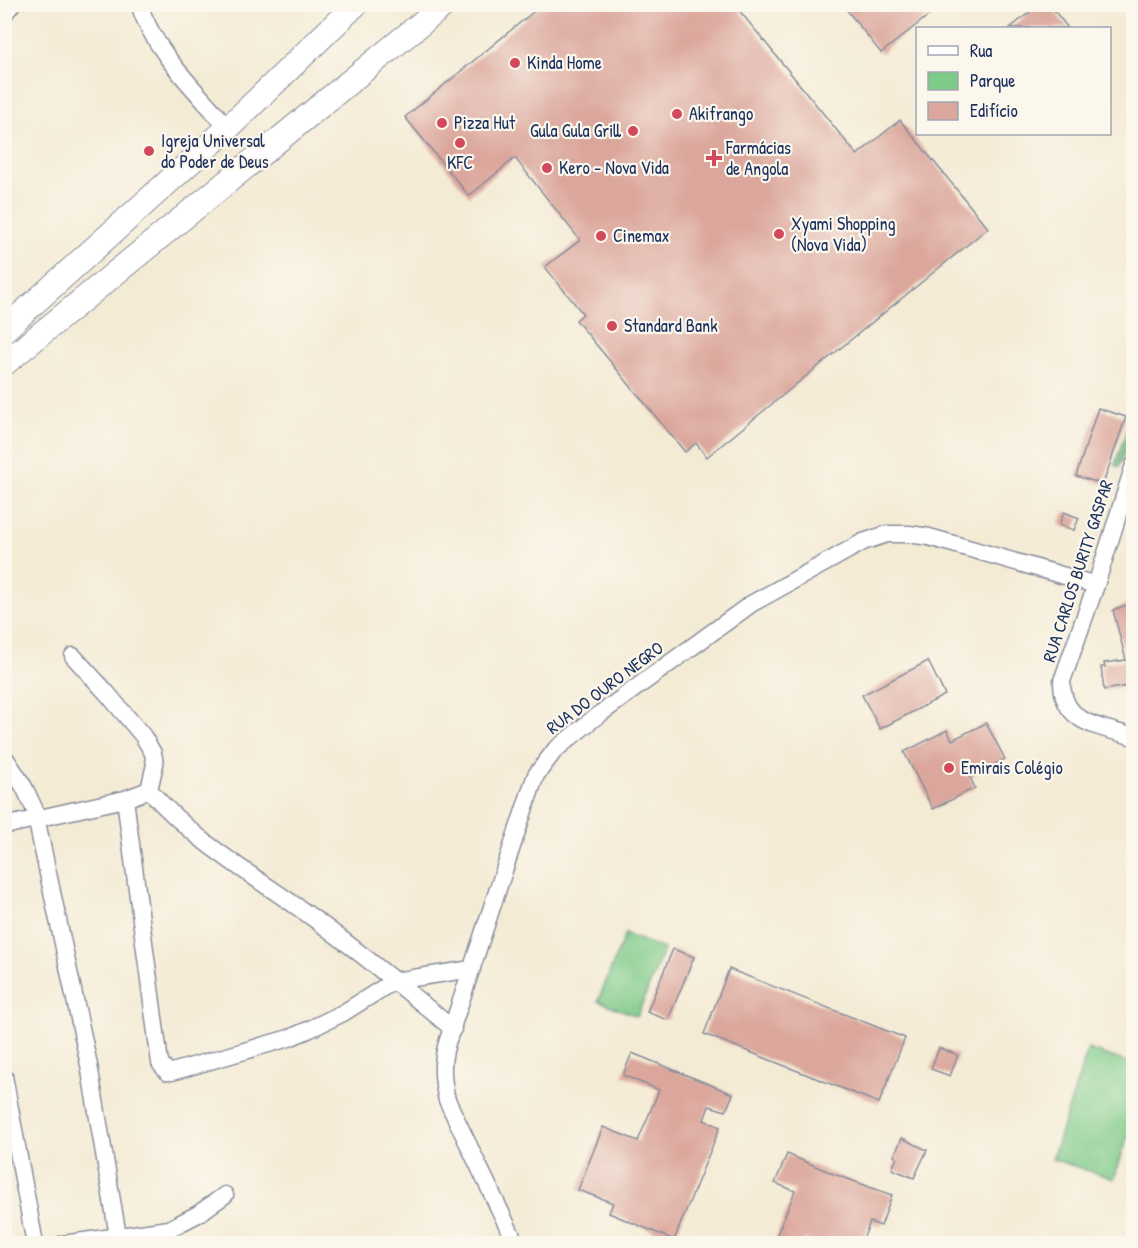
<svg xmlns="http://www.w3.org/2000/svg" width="1138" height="1248" font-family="'Patrick Hand',sans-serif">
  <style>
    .green { fill: #7eca89; stroke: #4c7c74; stroke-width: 1.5 }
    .building { fill: #dba69b }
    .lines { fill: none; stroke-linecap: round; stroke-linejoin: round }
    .minor-casing { stroke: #888d9a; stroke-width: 19 }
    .highway-casing { stroke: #888d9a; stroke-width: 26 }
    .minor { stroke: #fff; stroke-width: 16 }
    .highway { stroke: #fff; stroke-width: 24 }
    .poi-dot { fill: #d1495b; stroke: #fbf7ec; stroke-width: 2 }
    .labels { text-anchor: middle; stroke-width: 4.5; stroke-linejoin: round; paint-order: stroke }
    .poi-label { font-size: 18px; fill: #1b2f5e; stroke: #fbf7ec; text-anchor: start }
    .street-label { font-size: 18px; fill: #1b2f5e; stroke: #fbf7ec }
  </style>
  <rect width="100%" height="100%" fill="#fbf7ec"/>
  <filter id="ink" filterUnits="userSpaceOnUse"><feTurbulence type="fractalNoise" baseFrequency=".0167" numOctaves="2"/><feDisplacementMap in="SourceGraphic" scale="12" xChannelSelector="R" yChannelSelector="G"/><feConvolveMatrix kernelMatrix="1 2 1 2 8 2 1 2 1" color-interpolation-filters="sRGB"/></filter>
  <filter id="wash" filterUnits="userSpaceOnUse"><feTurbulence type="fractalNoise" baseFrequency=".008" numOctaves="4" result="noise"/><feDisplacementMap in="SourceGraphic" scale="24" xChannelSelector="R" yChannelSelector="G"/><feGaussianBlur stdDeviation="1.35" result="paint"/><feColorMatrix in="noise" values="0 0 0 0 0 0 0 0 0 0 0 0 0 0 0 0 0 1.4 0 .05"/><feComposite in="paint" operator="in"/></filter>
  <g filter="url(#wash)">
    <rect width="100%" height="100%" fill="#f4ebd5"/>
    <path class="green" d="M1133,410V427L1119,467L1115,465Z
      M625,934L664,949L637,1016L598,1001Z
      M1088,1049L1133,1064V1121L1114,1179L1052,1159Z"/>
    <g id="blocks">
      <path class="building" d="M543,4H734L857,155L900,120L988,228L707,457L696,443L685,452L576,320L583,314L545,267L580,240L515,158L469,196L405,117Z
        M842,4H943L881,53Z
        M1040,4H1049L1068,28H1010Z
        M1098,408L1126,417L1103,484L1076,476Z
        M1064,512L1079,518L1074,530L1059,525Z
        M1134,602V685L1104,690L1101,667H1105L1104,663L1126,660L1113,610Z
        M928,661L945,695L880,729L862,695Z
        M986,723L1005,759L970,777L975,788L933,809L904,752L947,730L952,740Z
        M673,949L694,957L668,1020L647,1012Z
        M729,969L905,1038L879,1103L704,1034Z
        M939,1048L958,1055L950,1076L931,1069Z
        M632,1053L733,1094L726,1111L709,1106L704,1120L720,1127L674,1240L609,1213L613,1203L578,1190L603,1127L638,1141L659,1090L623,1075Z
        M902,1138L927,1150L914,1178L892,1169L897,1158L894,1156Z
        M787,1154L834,1174L892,1195L881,1226L870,1222L861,1244H815L804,1239L803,1244H773L795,1191L775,1183Z"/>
    </g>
  </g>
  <g filter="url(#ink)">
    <use href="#blocks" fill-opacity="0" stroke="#888d9a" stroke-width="1.5"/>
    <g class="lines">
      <g class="minor-casing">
        <path id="minor" d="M139,4C154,52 196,90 228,128
          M4,14L12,4
          M1134,465L1096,585L1062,681C1062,725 1100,726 1134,737
          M73,656L106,692L143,736L153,753L155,764L149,790
          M4,756L24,787L34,808L89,1065L118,1236
          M149,790C198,845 255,876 313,918C362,953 407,991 453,1029
          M125,799L160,1063L167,1072H172L289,1038L308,1030L343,1013L394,981L472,969
          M4,826L125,799L149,790
          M4,1076L35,1244
          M63,1244L169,1229L198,1214L225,1195
          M516,1244L447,1100C442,1079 441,1063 447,1043L531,789L536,775L555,750L593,719L751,604L863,542L887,534H909L929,537L1096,585"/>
      </g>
      <g class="highway-casing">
        <path id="highway" d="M4,330L228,128L356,4
          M4,364L445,4"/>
      </g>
      <use href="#minor" class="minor"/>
      <use href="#highway" class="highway"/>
    </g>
  </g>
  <g class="poi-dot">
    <circle cx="515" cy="63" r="6"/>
    <circle cx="677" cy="114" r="6"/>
    <circle cx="442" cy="123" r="6"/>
    <circle cx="633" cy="131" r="6"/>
    <circle cx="460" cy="143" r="6"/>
    <circle cx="149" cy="151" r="6"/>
    <path d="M711 149h6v6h6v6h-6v6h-6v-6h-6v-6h6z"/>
    <circle cx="547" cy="168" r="6"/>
    <circle cx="779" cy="234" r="6"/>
    <circle cx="601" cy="236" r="6"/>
    <circle cx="612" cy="326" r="6"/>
    <circle cx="949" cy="768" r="6"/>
  </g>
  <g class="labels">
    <g class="poi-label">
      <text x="527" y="69">Kinda Home</text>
      <text x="689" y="120">Akifrango</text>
      <text x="454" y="129">Pizza Hut</text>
      <text x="621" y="137" text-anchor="end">Gula Gula Grill</text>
      <text x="161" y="147">Igreja Universal<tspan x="161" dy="21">do Poder de Deus</tspan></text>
      <text x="726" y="154">Farmácias<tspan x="726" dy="21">de Angola</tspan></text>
      <text x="460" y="169" text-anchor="middle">KFC</text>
      <text x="559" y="174">Kero - Nova Vida</text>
      <text x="791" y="230">Xyami Shopping<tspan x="791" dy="21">(Nova Vida)</tspan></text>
      <text x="613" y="242">Cinemax</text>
      <text x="624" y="332">Standard Bank</text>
      <text x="961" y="774">Emirais Colégio</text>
    </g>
    <g class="street-label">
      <text transform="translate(1078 571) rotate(-72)" y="6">RUA CARLOS BURITY GASPAR</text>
      <text transform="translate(605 688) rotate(-37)" y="6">RUA DO OURO NEGRO</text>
    </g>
  </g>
  <rect width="1138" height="1248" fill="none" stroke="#fbf7ec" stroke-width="24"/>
  <rect x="916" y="27" width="195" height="108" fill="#fbf7ec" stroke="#a1a7b3" stroke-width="1.5"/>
  <rect x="928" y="46" width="30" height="9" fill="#ffffff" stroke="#a1a7b3" stroke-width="1.5"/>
  <text x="970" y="57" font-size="18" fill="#1b2f5e">Rua</text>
  <rect x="928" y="72" width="30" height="18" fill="#7eca89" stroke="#a1a7b3" stroke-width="1.5"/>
  <text x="970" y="87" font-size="18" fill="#1b2f5e">Parque</text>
  <rect x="928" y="102" width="30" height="18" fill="#dba69b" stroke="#a1a7b3" stroke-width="1.5"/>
  <text x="970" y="117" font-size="18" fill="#1b2f5e">Edifício</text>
</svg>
